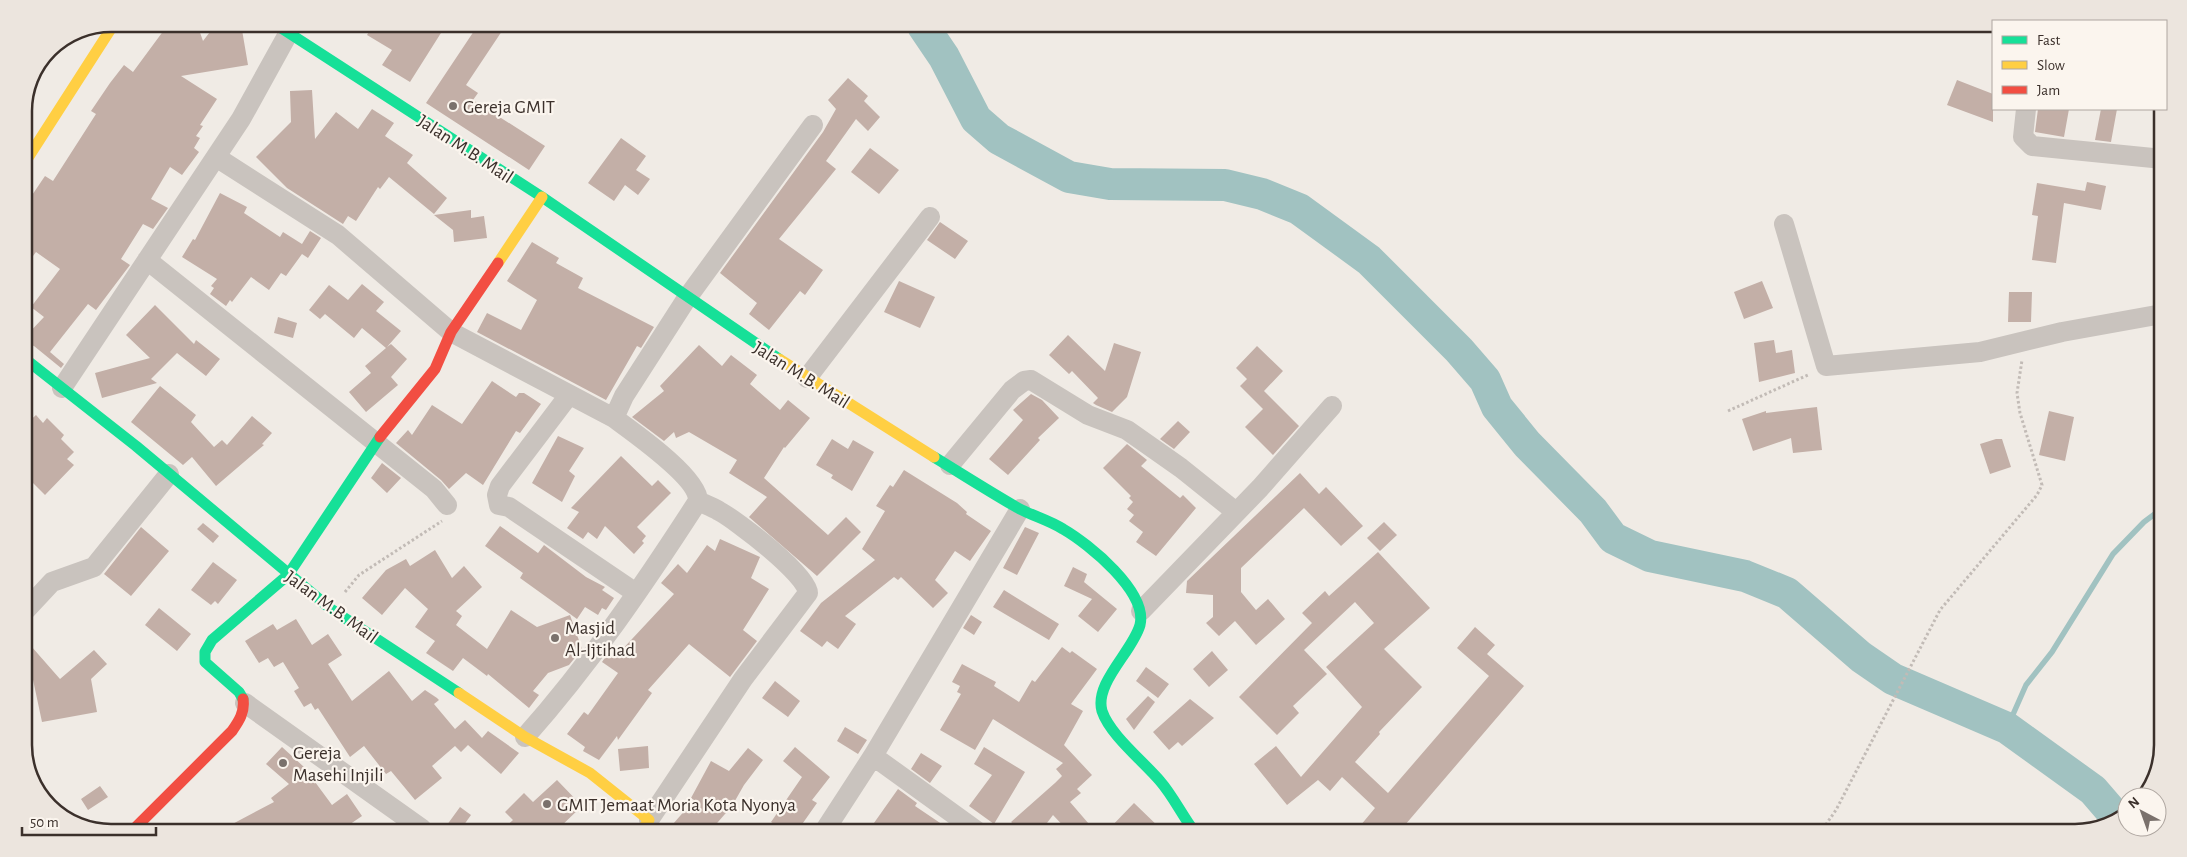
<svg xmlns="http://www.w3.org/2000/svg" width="2187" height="857" font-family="'Alegreya Sans',sans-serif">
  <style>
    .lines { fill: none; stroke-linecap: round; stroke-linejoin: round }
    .stream { stroke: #a1c2c1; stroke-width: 5.5 }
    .river { stroke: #a1c2c1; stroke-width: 32 }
    .building { fill: #c3afa7 }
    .path { stroke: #c2bbb6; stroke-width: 3; stroke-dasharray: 2.5 2.5; stroke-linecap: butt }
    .street { stroke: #c9c3be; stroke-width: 20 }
    .fast { stroke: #16e098; stroke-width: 11 }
    .slow { stroke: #ffcf43; stroke-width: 11 }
    .jam { stroke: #f24e42; stroke-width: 11 }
    .poi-dot { fill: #7a716c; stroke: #fbf5ee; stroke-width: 2 }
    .labels { text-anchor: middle; stroke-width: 4.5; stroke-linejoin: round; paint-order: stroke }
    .poi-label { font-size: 19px; fill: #3b302b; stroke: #fbf5ee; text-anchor: start }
    .street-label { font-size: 19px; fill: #3b302b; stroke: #fbf5ee }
    .rim { fill: none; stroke: #3b302b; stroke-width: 2.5 }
  </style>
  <rect width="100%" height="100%" fill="#f0ebe5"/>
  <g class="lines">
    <path class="stream" d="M2007,728L2026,685L2052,652L2113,554L2144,522L2160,510"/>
    <path class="river" d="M923,26L944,57L976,119L999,139L1069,177L1110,184L1225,185L1262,194L1299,209L1369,260L1459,350L1485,380L1497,407L1527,444L1593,511L1613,538L1650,556L1745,576L1787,593L1861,657L1893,679L2007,728L2093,790L2118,819"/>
  </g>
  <path class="building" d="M162,24H197L203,41L216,24H241L248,65L181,76L217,99L200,125L203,126L196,136L200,138L194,148L199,152L182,175L170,167L151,199L168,208L153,229L143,224L121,259L130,265L96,310L88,304L50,352L64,364L61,368L34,346L24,343V338L44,317L31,307L60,269L36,252L24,268V207L45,176L53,181L96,114L91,111L110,83L124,65L133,72L164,30Z
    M373,24H422L446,25L410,82L382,65L392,50L367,35Z
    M478,25H506L466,85L478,93L473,100L545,146L529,170L426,103Z
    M848,78L868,96L864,101L880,117L868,131L856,119L826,161L836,169L779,239L823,270L805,295L800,291L769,330L749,314L757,303L720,273L823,132L836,109L828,100Z
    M1957,80L1993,94V122L1947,105Z
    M312,90L315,139L336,112L358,129L372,109L394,123L385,136L413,155L407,163L447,198L434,214L389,177L380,189L378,187L356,221L348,216L343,224L287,188L256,157L291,122L290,91Z
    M2038,109H2069L2064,137L2035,132Z
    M2101,109H2117L2111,142L2095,140Z
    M621,138L646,156L636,170L650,179L638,195L625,185L614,201L588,183Z
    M870,148L899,170L879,194L851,172Z
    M2087,182L2106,186L2101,210L2064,203L2056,263L2032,260L2038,216L2032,215L2037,183L2085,191Z
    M220,193L247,207L244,213L280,237L283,232L302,244L310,231L321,238L308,258L302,254L286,276L281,273L269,290L251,277L232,302L230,300L226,306L210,294L214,288L211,286L217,279L182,257L193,239L195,240Z
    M471,210V218L484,216L487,238L454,242L453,230L434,215Z
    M940,222L968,241L955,259L927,240Z
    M532,242L559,258L556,263L583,278L578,288L654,327L641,348L637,346L606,400L477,332L487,313L521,330L537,300L507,281Z
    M899,281L935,297L920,328L884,312Z
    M1762,281L1773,308L1744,319L1734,292Z
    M362,284L384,302L376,311L401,331L387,347L391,344L407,359L391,377L398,385L366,412L349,392L371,373L365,366L386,348L362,328L354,338L325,314L320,319L309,310L329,285L348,300Z
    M2009,292H2032L2031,322H2008Z
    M155,305L194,344L196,340L220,359L206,376L177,353L151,379L157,383L102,398L95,373L150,358L126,335Z
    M278,317L297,323L293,338L274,333Z
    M1068,335L1105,371L1114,343L1141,352L1127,397L1112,412L1096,405L1093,403L1098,398L1072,371L1069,374L1049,355Z
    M1774,340L1776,353L1792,350L1795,373L1759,382L1754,343Z
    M699,345L722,366L731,355L757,375L750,384L780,410L788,400L810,418L785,448L784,447L764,478L828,535L846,517L861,532L817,576L749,517L767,497L729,473L737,460L689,432L676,438L674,432L664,441L632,417L664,391L660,386Z
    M1257,346L1283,371L1264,391L1299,426L1273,455L1245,427L1263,409L1240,386L1247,379L1236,368Z
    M492,381L516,397L519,393H524L541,404L520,433L516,431L483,485L466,473L449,489L441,480L396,443L408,430L412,435L432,405L462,424Z
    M160,386L196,415L191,422L214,447L222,440L227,445L252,416L272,433L262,444L264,445L216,486L192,457L183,465L131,422Z
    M1031,394L1042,400L1059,418L1038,438L1040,440L1008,475L989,459L1023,420L1013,410Z
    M1817,407L1822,450L1793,453L1791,438L1753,451L1742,419L1766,411V413Z
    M2049,411L2074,417L2065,461L2039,455Z
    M36,415L43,423L47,418L64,435L61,439L74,452L67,459L74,465L45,495L24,474V426Z
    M1178,421L1190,432L1174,449L1160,439Z
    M558,436L584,448L569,471L575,476L562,502L532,483Z
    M832,439L848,449L853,440L874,452L852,491L831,478L833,475L816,465Z
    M1996,439H2002L2011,467L1990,474L1980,444Z
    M1127,444L1147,460L1141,466L1180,498L1183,495L1196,508L1156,556L1136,542L1143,532L1129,521L1134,515L1127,509L1133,502L1129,498L1131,496L1103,468Z
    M621,456L652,486L658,480L671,493L637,527L646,536L642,541L644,543L634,554L605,526L597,539L588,532L583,539L567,528L579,512L571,508Z
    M382,463L401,478L387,493L371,478Z
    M904,470L957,503L967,512L966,514L991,531L970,561L955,551L935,580L948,593L933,608L901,577L898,580L894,577L845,616L856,624L838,649L827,641L822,647L800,631L821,603L875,560L862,549L885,511L876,506L890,485L893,487Z
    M1300,473L1319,494L1326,487L1363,526L1341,546L1304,508L1241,568V592L1256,610L1268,599L1285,619L1256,645L1235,621L1219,636L1206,623L1213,617V595L1186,593L1187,581Z
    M1384,522L1397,535L1380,551L1367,538Z
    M203,523L219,536L213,543L197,529Z
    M500,526L538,553L544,545L586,577L605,587L602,590L614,598L606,610L602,608L598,615L585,607L577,619L520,578L523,573L485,546Z
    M141,527L169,551L131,596L104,574Z
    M1025,527L1039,533L1017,575L1003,568Z
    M720,539L760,557L751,578L769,589L743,630L757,641L730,677L689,644L648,690L652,693L618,740L617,736L599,760L583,751L585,747L567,734L584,712L588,715L618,673L602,662L611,649L618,654L674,594L661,583L678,564L687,573L707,545L715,551Z
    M435,550L452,578L464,566L482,587L456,611L462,616L456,625L487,649L511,610L537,627L570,615L582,649L569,665L548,673L533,691L539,695L529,708L488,674L487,676L463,658L453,671L426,653L435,641L415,627L428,609L405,588L382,615L362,598L386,570L406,559L410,566Z
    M1378,552L1430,608L1384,649L1422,687L1379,732L1380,734L1355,762L1388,793L1489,676L1457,648L1475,627L1495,645L1487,654L1524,686L1399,832H1355L1375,808L1342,777L1330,791L1318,780L1287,805L1254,764L1276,746L1301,777L1362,707L1326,667L1374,623L1355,602L1304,650L1327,674L1293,706L1299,713L1277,735L1239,697L1312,623L1302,613L1325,591L1329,596Z
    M213,562L237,580L218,604L215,601L211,605L191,590Z
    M1073,567L1087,574L1084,582L1117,609L1098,632L1078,616L1092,599L1064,586Z
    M1004,590L1059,624L1049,640L993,607Z
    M159,608L191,634L177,651L145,625Z
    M971,615L982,622L974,635L963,628Z
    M296,619L312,645L328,634L342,655L328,664L352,701L389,671L412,701L425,690L437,698L439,700L434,704L455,729L465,720L482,738L488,731L519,753L501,774L468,745L461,752L455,746L432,766L442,778L415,800L391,771L386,774L364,746L350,757L318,708L315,710L311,703L304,707L294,691L299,688L283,662L274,667L268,658L259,663L245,641L273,624L277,630Z
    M24,638L60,679L94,650L107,664L91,679L97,712L42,722L32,675L24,682Z
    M1062,647L1070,653L1072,651L1097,669L1071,704L1083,711L1064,745L1092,775L1077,789L1081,793L1070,802L1095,831H1068L1053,815L1041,831H1022L1011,822L1055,783L1062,776L1056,769L1063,763L993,719L975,750L940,730L961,694L957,692L960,686L952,682L962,664L996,682L994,686L1019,702L1032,680L1035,682Z
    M1212,651L1228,670L1209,687L1193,669Z
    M1146,667L1169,684L1158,698L1136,681Z
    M775,681L800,701L788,717L762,698Z
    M1148,696L1155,702L1134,730L1126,719Z
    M1190,699L1214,718L1182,746L1178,742L1169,750L1153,732Z
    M845,727L867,740L858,754L837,741Z
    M648,746L649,768L620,771L618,749Z
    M282,747L304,767L332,805L347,794L362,816L343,829H223L274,802L271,798L289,784L266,764Z
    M795,747L830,777L812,800L817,803L798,830H783L771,822L802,777L783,761Z
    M984,747L1025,772L994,824L969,806L992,775L974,764Z
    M748,748L763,760L744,785L732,806L711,830H680L673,824L694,800L691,798L711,761L729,771Z
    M921,753L942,766L930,783L911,769Z
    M557,780L582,806L557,830L503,829L513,820L505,812L524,793L533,802Z
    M100,786L108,797L88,810L81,799Z
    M898,789L917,803L915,806L952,831L869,830Z
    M1134,803L1163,831H1107Z
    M460,807L471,815L461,829H444Z"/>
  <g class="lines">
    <path class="path" d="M1728,411L1810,374
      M345,592L359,575L442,521
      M1820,833L1836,810L1940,610L2037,495L2042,485L2020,413L2017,393L2022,360"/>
    <path class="street" d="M2026,109L2023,137L2032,146L2163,159
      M216,157L338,235L451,332L614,418
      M1784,224L1826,366L1980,352L2062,332L2162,314
      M147,260L434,489L447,505
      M807,378L930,217
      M62,388L241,119L288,34
      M569,395L500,486L497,495L499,505L509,507L636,593
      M950,465L1012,390L1024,381L1031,380L1088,415L1127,430L1181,468L1236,512
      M1141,611L1260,488L1332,406
      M24,612L52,582L94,567L169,474
      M245,703L422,829
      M525,737C590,664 645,583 698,501C699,478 633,432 614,418L624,396L687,298L813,125
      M873,756L977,831
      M649,820L743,679L808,593C808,575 736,520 719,511C712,507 704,504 698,501
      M825,830L873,756L1020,509"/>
    <path class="fast" d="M275,24L542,197L779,359
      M24,358L136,446L331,609L459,693
      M934,457C962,474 990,492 1018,508C1033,516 1049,520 1063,529C1089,544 1148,592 1140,625C1133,651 1094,683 1102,711C1110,735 1143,761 1160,781C1173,796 1182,815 1194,831
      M243,699L239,692L205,662V652L212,640L288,575L380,437"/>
    <path class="slow" d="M24,164L114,24
      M498,263L542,197
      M779,359L934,457
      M459,693L525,737L590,773L649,820L642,830"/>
    <path class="jam" d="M380,437L435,369L451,332L498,263
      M134,829L232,731C239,721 245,712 243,699"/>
  </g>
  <g class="poi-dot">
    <circle cx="453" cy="106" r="5"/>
    <circle cx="555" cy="638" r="5"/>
    <circle cx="283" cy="763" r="5"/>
    <circle cx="547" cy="804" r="5"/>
  </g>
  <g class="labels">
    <g class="poi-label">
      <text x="463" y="113">Gereja GMIT</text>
      <text x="565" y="634">Masjid<tspan x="565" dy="22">Al-Ijtihad</tspan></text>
      <text x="293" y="759">Gereja<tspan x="293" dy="22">Masehi Injili</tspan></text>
      <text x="557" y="811">GMIT Jemaat Moria Kota Nyonya</text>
    </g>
    <g class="street-label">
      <text transform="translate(466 148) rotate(33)" y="7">Jalan M.B. Mail</text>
      <text transform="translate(802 374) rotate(32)" y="7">Jalan M.B. Mail</text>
      <text transform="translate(332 606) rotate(36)" y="7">Jalan M.B. Mail</text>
    </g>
  </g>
  <path d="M0 0H2187V857H0ZM111 32H2075A79 79 0 0 1 2154 111V745A79 79 0 0 1 2075 824H111A79 79 0 0 1 32 745V111A79 79 0 0 1 111 32Z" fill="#ece5de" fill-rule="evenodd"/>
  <path class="rim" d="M111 32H2075A79 79 0 0 1 2154 111V745A79 79 0 0 1 2075 824H111A79 79 0 0 1 32 745V111A79 79 0 0 1 111 32Z"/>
  <rect x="1992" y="20" width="175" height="90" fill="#fbf5ee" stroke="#aea6a0"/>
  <rect x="2002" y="36" width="25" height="8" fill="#16e098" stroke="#aea6a0"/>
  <text x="2037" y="45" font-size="15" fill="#3b302b">Fast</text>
  <rect x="2002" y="61" width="25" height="8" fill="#ffcf43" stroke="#aea6a0"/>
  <text x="2037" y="70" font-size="15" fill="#3b302b">Slow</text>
  <rect x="2002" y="86" width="25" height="8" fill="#f24e42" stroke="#aea6a0"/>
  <text x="2037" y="95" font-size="15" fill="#3b302b">Jam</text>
  <g transform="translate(2142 812) rotate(319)"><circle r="24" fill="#fbf5ee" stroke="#aea6a0"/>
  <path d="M0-4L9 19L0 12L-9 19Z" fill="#7a716c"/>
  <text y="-8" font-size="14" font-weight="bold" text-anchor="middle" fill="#3b302b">N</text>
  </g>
  <path d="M22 827v8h134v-8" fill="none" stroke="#3b302b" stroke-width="2.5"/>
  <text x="30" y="827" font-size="15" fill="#3b302b" stroke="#fbf5ee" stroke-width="4" paint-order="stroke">50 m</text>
</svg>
